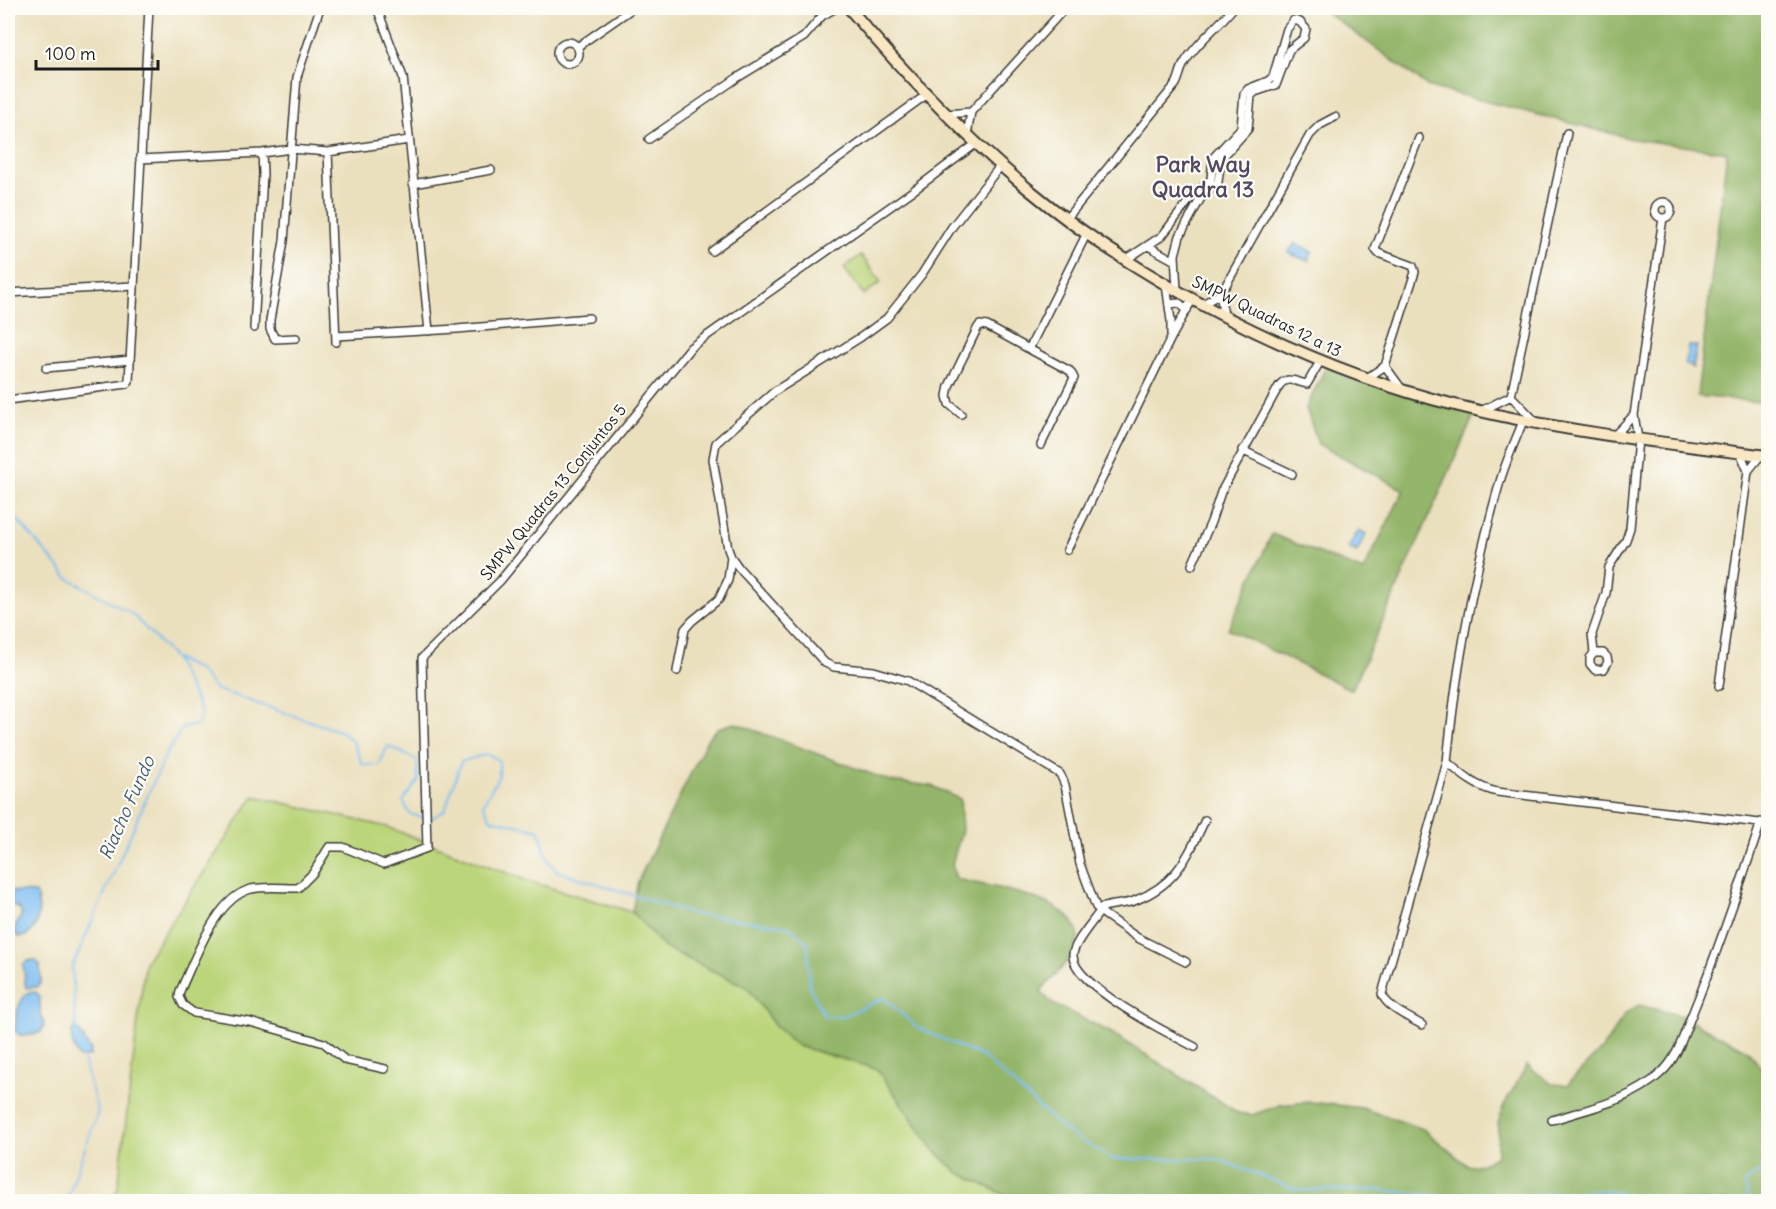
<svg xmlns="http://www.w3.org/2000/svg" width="1776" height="1209" font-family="Delius,sans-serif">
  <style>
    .green { fill: #bbd57a; stroke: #6c784b; stroke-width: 1.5 }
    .forest { fill: #94b66a; stroke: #586943; stroke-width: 1.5 }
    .water { fill: #7cbdf1; stroke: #4c6c86; stroke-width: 1.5 }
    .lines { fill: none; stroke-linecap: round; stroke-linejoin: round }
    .stream { stroke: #7cbdf1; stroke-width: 2 }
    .street-casing { stroke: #3b3934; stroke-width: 10 }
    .secondary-casing { stroke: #3b3934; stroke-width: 14 }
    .street { stroke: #fff; stroke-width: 7 }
    .secondary { stroke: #f9e7c3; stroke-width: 10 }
    .labels { text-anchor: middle; stroke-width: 4.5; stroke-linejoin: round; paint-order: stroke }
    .street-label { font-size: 16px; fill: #1c1c1c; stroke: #fdfcf7 }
    .water-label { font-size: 18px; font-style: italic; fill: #425c71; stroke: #fdfcf7 }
    .district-label { font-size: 22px; font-weight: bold; fill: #514962; stroke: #fdfcf7 }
  </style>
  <rect width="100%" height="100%" fill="#fdfcf7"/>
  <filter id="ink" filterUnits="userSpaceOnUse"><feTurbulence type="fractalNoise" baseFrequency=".0167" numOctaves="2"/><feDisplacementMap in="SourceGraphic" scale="12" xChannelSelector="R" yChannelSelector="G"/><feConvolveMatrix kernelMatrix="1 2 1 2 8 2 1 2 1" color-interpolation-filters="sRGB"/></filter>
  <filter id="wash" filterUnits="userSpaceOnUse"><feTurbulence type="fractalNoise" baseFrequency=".008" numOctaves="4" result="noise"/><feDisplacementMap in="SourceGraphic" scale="24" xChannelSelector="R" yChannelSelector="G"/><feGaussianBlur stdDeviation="1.35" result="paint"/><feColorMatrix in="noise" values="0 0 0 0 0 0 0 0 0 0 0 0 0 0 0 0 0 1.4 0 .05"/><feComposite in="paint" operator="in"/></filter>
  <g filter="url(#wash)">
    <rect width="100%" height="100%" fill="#ebe0bd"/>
    <path class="green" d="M861,255L881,282L864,295L844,268Z
      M254,796L387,827L528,881L632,912L665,948L747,987L775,1026L798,1046L877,1069L935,1151L959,1173L1014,1199L1024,1201L111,1202L118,1187L145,962Z"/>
    <path class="forest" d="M1321,8H1768V403L1697,396L1727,152L1633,139L1429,87Z
      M1328,363L1476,411L1352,690L1228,629L1272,534L1363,571L1404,490L1318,444L1306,408Z
      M735,723L890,781L932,786L960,799L962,830L952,864L956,879C985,886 1080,898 1078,938C1077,955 1052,978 1041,991L1051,1003L1110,1032L1238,1113L1252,1115L1280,1105L1310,1102L1362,1108L1423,1129L1468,1166L1483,1164L1497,1156L1498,1124L1503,1107L1527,1065L1552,1084L1567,1085L1602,1049L1626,1013L1639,1005L1682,1016L1747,1050L1768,1076V1201L1024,1202L1014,1199L959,1173L935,1151L877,1069L798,1046L775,1026L747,987L665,948L632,912L638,881L708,738L718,728Z"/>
    <path class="water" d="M1295,243L1312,252L1308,261L1288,253Z
      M1688,346H1697L1693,368L1685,364Z
      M1359,530L1366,534L1357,552L1348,548Z
      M8,891L35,893C43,908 38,936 19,937L13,931L22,914L19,908L8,904Z
      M35,960L40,965L41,982L37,987L26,988C23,980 26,975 23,965L27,961Z
      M29,992H36L40,997V1013L44,1024L41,1032L33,1035H20L15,1031C15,1017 18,1001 29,992Z
      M77,1028L91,1051L90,1056L79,1058C73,1049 70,1039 73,1029Z"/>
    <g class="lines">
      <path class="stream" d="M8,509L68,578L132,614L174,658L202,713L197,725L183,728L167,752L72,967L76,1030
        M174,658L199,670L215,689L342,732L353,742L363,765H379L388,746L417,760L418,781L403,801L410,814L430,819L445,810L461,762L487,754L499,760V776L483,804L491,819L539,830L548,860L557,871L693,914L788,926L808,943L809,986L824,1016H843L884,998L916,1027L983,1057L1067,1132L1112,1159H1217L1297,1190H1382L1467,1199L1609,1190L1651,1202
        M66,1202L98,1112L82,1056
        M1749,1202L1745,1182L1759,1172L1768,1176"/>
    </g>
  </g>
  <g filter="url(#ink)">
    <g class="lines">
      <g class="street-casing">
        <path id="street" d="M377,8L403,77L429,331
          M557 53a11 11 0 1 1 22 0a11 11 0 1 1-22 0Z
          M577,47L633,8
          M946,114L971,112
          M967,135L971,112L1065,8
          M649,139L737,78L804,37L822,16L836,8
          M328,152L336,342
          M140,159L262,153L291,149L328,152L409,140
          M1001,165L952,227L922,274L887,318L861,337L775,391L716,443L713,459L728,549L731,557L739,568L825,663L834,667L874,671L908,681L1060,774L1065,785L1080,864L1096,907L1105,915L1138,938L1186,962
          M413,184L491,170
          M1655 210a8 8 0 1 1 16 0a8 8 0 1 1-16 0Z
          M1067,218L1176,84C1180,77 1180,69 1185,62C1198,41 1218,27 1233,8
          M1148,246L1175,261
          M712,251L926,95
          M1127,259L1162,236L1191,198L1211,179L1213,158L1241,128L1244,94L1248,89L1268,81L1273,77L1287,29L1294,20L1300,22L1306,29L1304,38L1289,50L1276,85L1255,92L1251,96L1248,129L1221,159L1218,182L1202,196L1180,236L1175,255L1177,290
          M1166,284L1171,321V335
          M8,293L133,286
          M1220,294L1224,315
          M1169,304L1179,303L1187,310
          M1203,304L1220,294L1226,285L1310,135L1320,125L1335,117
          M254,328L263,174L262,153
          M336,336L457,329L589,318
          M296,338L275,339L270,329V320L284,241L297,77L320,8
          M1385,366L1401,388
          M46,368L130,360
          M1367,378L1385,366L1415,272L1413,266L1378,253L1375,249L1419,138
          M1511,396L1567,133
          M1511,396L1535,421
          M8,400L127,384L129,381L149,8
          M1481,411L1511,396
          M961,414L949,404L947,396L949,386L978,327L980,325L987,326L1029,349
          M1523,421C1515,442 1505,463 1499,485C1473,576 1456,668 1447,762C1463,776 1476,787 1497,792L1768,824
          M1614,436L1634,415
          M1041,445L1074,378L1070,371L1029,349L1087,233
          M1242,450L1292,474
          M1740,452L1748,471
          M1067,550L1171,338L1193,298
          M1192,565L1211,522L1221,492L1279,386C1287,375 1296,382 1307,384L1321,360
          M1594,653H1603L1607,657L1608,662L1604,669L1595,670L1590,664V658L1594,653L1592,634L1606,593L1609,567L1626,540L1630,528L1638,439L1634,415L1663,218
          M677,671L685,629L692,621L719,599L728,580L731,557
          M1719,686L1748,471L1760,456
          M1098,909C1109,904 1122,905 1134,901C1176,885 1187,858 1205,820
          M1100,911C1093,922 1075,941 1073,954C1070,984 1171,1035 1195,1047
          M1422,1025C1409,1017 1387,1008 1382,994L1447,762
          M385,1069L345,1060L324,1043L250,1022L194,1013L183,1005L179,997L180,991C195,960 215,898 251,889C265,886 283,888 298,888L313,873L329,847H343L384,864L427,848L422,658L500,581L691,347L914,190L977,143
          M1552,1120C1588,1109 1633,1100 1661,1073C1678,1058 1684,1033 1693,1012C1718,950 1740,886 1761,822"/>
      </g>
      <g class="secondary-casing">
        <path id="secondary" d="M849,8C904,73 962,134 1027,188C1142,284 1310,369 1455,405C1557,431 1664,443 1768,456"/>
      </g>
      <use href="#street" class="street"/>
      <use href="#secondary" class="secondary"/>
    </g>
  </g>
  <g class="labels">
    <g class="street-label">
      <text transform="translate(1267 316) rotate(26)" y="6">SMPW Quadras 12 a 13</text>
      <text transform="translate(553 492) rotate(-51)" y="6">SMPW Quadras 13 Conjuntos 5</text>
    </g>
    <g class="water-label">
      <text transform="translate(127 808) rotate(-66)" y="6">Riacho Fundo</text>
    </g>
    <g class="district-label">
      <text x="1203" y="172">Park Way<tspan x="1203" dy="25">Quadra 13</tspan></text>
    </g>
  </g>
  <rect width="1776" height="1209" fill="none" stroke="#fdfcf7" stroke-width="30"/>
  <path d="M36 60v9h122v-9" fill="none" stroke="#1c1c1c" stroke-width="3"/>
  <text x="45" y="60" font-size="18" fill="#1c1c1c" stroke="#fdfcf7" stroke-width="4.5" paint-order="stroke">100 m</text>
</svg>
